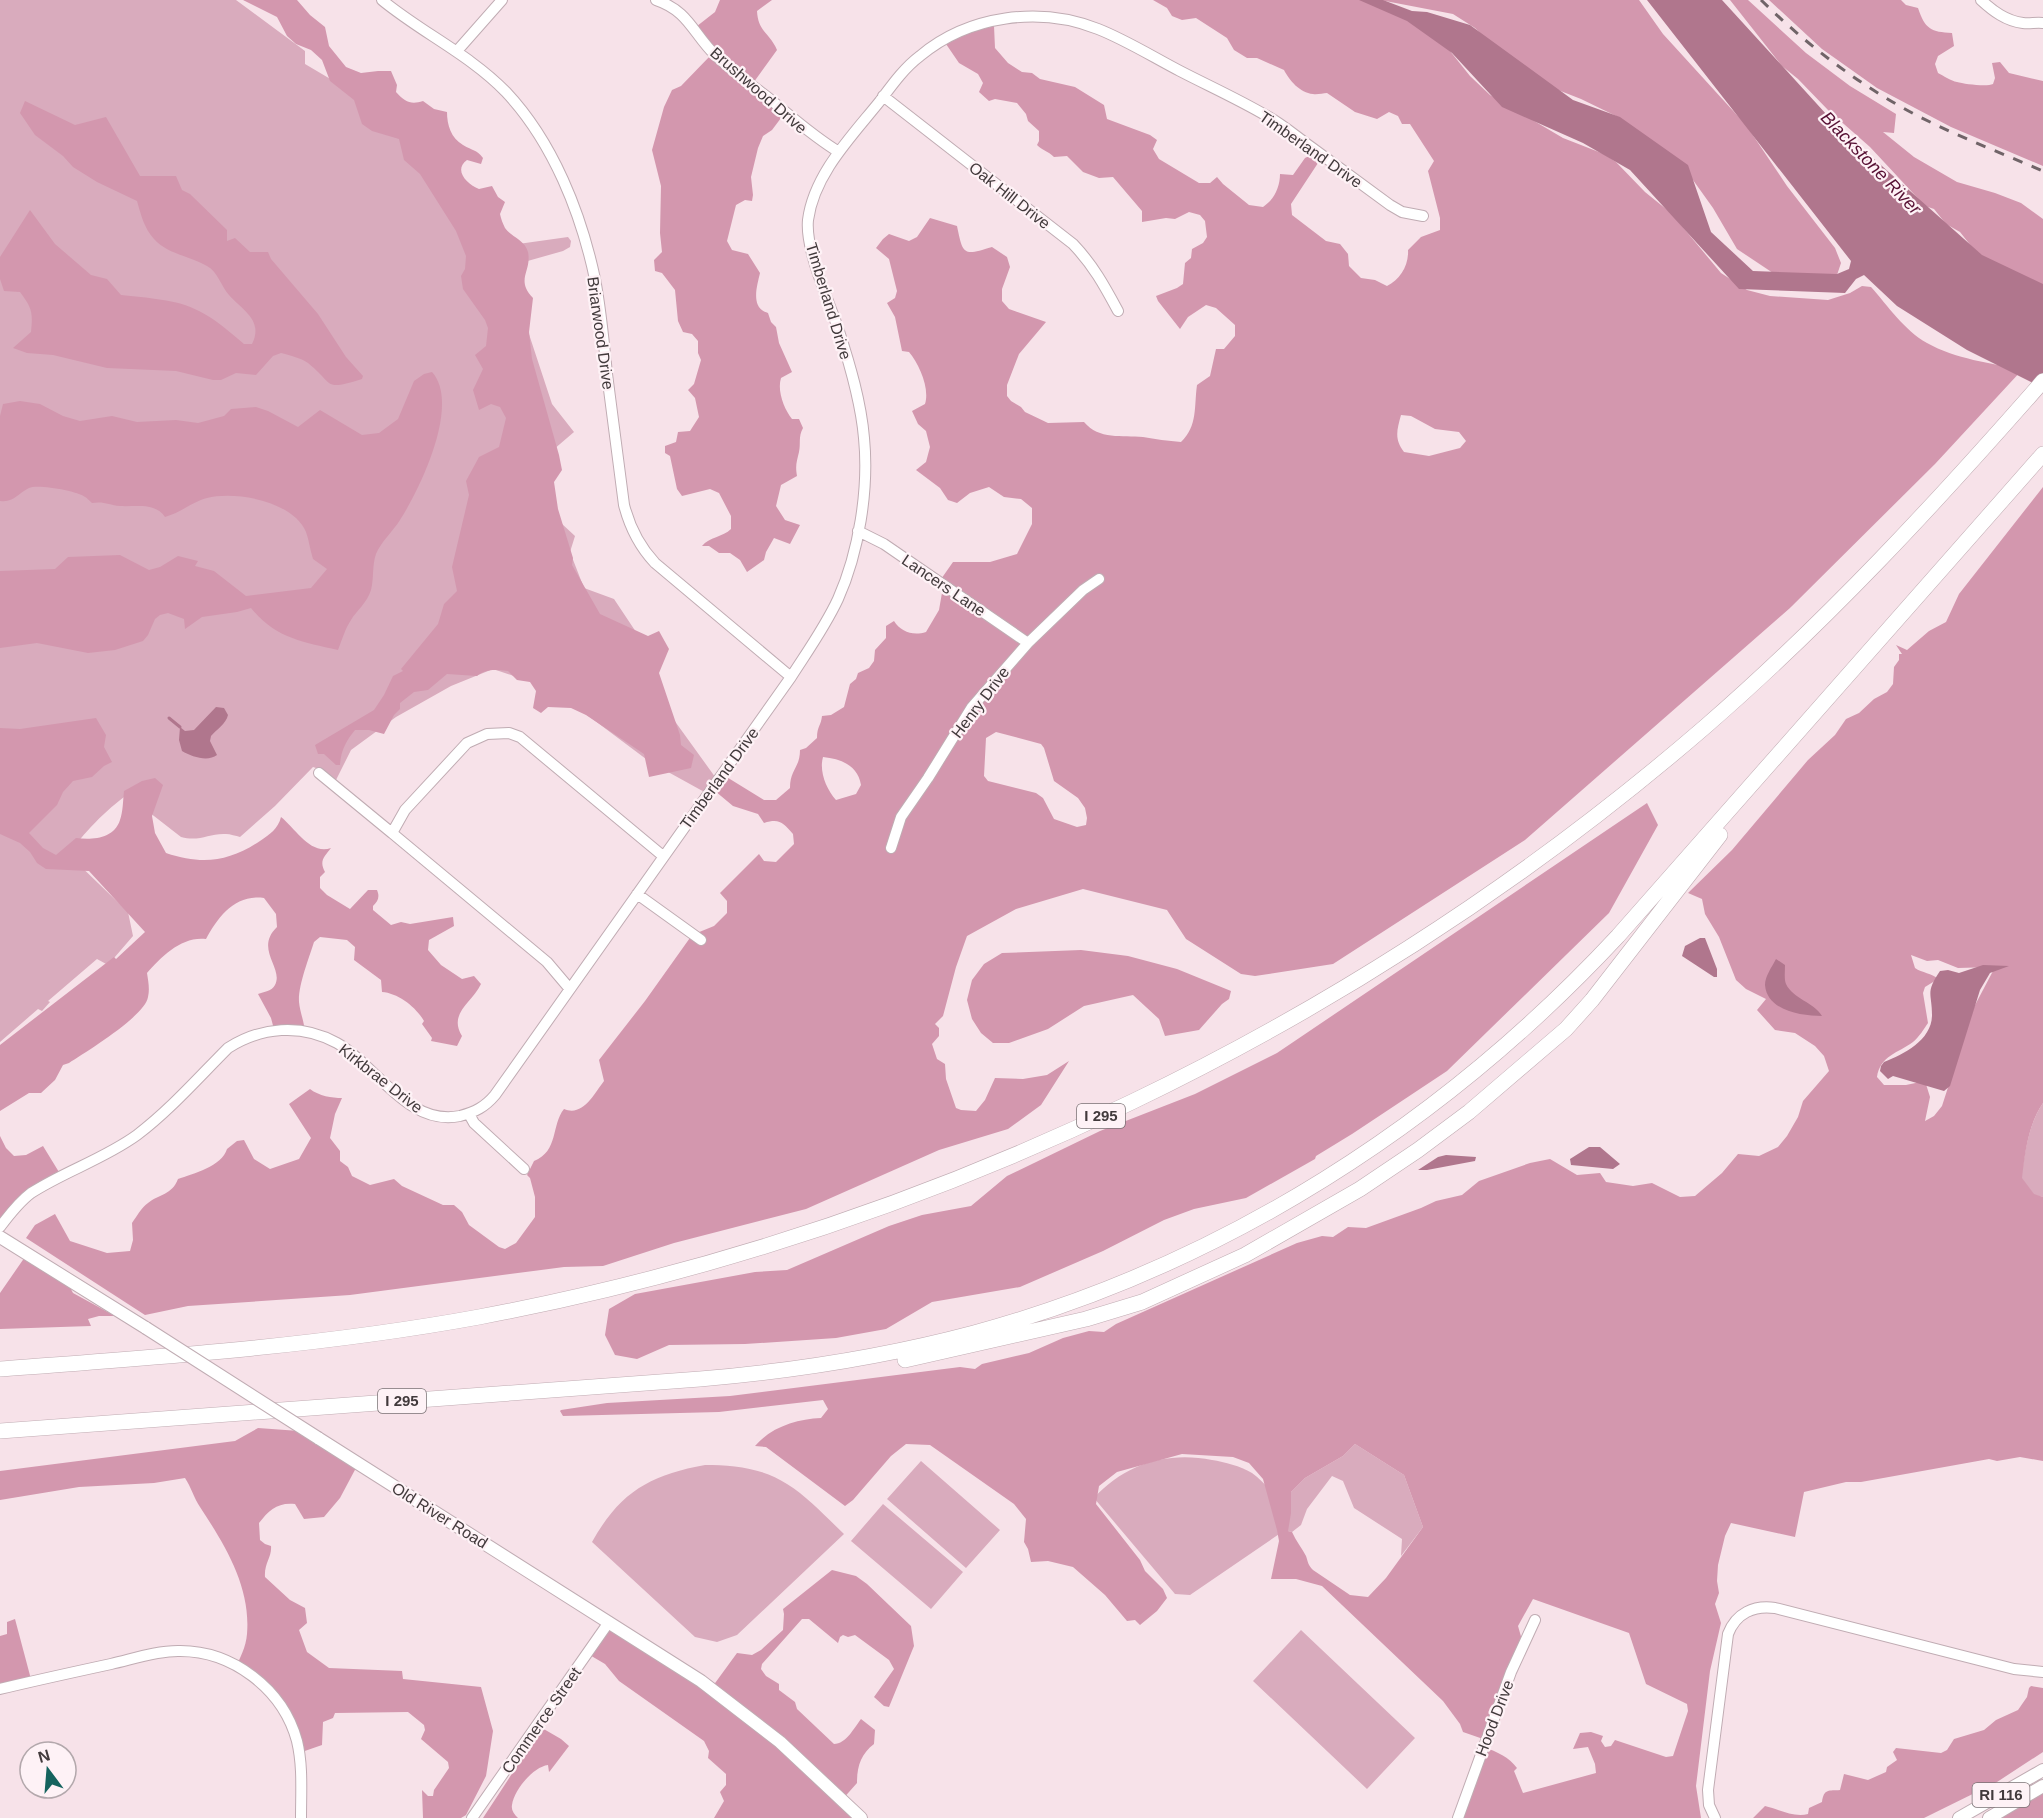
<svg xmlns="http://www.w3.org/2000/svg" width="2043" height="1818" font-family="Helvetica,sans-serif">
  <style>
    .green { fill: #d9abbd }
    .forest { fill: #d397ae; fill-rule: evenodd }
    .water { fill: #b0768d }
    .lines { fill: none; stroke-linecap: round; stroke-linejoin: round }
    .stream { stroke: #b0768d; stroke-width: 3 }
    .minor-casing { stroke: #c0acb3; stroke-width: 12 }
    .major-casing { stroke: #c0acb3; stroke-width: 14 }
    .highway-casing { stroke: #c0acb3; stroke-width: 16 }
    .minor { stroke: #fff; stroke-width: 10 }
    .major { stroke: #fff; stroke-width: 12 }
    .highway { stroke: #fff; stroke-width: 15 }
    .rail { stroke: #706468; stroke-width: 3; stroke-dasharray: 10 10; stroke-linecap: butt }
    .major-bridge-casing { stroke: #c0acb3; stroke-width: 14; stroke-linecap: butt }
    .major-bridge { stroke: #fff; stroke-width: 12 }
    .labels { text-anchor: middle; stroke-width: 4.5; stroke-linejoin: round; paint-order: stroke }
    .shield { fill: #fef2f6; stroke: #7a7174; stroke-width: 1.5 }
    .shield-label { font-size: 15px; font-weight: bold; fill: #423a3c }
    .street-label { font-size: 16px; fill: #423a3c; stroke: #fef2f6 }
    .water-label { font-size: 18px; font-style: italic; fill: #571034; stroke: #fef2f6 }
  </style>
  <rect width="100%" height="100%" fill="#f7e2e9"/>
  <path class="green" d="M0,0H236L305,51V64L371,103L511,245L568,237L571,241L570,247L563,251L517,264L523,316L552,404L574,432L553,450L540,473L561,523L575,536L570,552L584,588L614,599L642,641L674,720L718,781L708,794L650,762L590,717L535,683L493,669L451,686L396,717L351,750L336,780L322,770L313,767L275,806L240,837C236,836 230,834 226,834C209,833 200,842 181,837L127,795C108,808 81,835 69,855L128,912L133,936L108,965L97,959L48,1001L50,1002L42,1011L38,1009L0,1042Z
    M2043,1103V1197L2034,1195L2021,1178C2025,1153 2028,1125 2043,1103Z
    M1355,1444L1404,1475L1423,1527L1401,1556L1402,1539L1354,1508L1343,1481L1332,1476L1307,1509L1301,1525L1292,1532L1288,1531V1528L1190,1595L1175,1594L1094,1498C1125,1464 1167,1451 1212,1460C1225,1462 1240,1466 1252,1473C1266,1483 1279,1501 1291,1513V1492L1305,1478L1343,1456Z
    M921,1461L1000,1530L966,1568L887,1499Z
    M705,1465C733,1465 763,1468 787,1484C808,1497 826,1517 844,1534L737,1635L717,1642L695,1637L592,1542C620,1492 650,1475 705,1465Z
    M883,1504L963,1572L931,1609L851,1541Z
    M1301,1630L1415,1738L1367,1789L1253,1681Z"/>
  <path class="forest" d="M243,0H297L310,15L325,27L329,46L346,67L361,73L378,71H391L397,85L396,92C405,102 411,105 423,101L434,109L447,112C447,125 451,138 463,145C473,151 476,149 483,158L481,164L467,160C453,170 467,184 479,189L492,186L498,197L505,202L500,214C501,219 503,224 505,228C511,237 525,240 528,252C532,272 515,279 533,298L529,332L532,359L559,455L562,470L554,482L558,509L573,558L572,565L600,614L648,636L659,631L669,649L659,673L680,735L681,745L694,755L691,768L649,777L644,754L586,715L571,708L548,707L541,713L533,708L536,691L530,682L517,680L508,671C497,670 487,668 477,676L447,674L428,690L414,692L400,703V709L394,715L384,734L369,730H355C346,741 341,750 340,765H336L324,754H318L315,745L374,710L384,695L393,676L403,671L401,669L438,624L444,604L457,591L452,567L469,495L466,481L479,457L499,447L506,418L500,407L491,404L479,410L473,390L483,369L475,355L486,346L488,328L485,320L463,289L461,276L465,269L466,256L456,231L420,174L404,160L399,139L372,131L362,124L354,100L330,81L322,60L311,50L296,44L287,36L277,17Z
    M720,0H772L757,11C758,32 770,33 777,50L751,86L784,114L772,130L763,136L758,148L751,177L753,195L752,201L745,200L736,205L727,241L732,250L748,254L760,273C757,286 750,308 768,313L771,322L776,327L779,343L792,372L781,378C777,391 784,409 792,419H799L803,428C798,437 801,443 799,452C797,461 795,465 797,476L781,485L776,506L785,520L800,525L790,544L774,538L766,552L764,560L747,572L740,560L730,553H719L709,546H702C709,537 723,537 731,529V516L719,493L710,489L682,496L677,489L670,456L665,453V446L676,442L678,432L690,431L699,417L695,398L688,390L694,384L701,360L698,353V341L692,334L683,332L678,321L675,290L662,273L655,271L654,260L662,252L660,233L661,186L652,150L664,107L672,90L681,86L710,56L692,30L715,12Z
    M1153,0H1374L1432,34L1446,46L1470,76L1490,95L1563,138L1604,154L1616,162L1645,192L1671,213L1721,273L1747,290L1770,296L1828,300L1850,293L1862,286L1871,287C1888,306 1904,330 1927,343C1955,359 1991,363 2022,370L1935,464L1790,608L1525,840L1333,964L1255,976L1241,974L1186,939L1167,910L1083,889L1016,909L967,936L956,967L943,1016L935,1024L939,1028V1036L932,1044L937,1059L945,1064L946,1079L956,1108L961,1110L976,1111L985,1100L995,1078L1023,1079L1047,1075L1069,1061L1041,1105L1008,1129L939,1150L806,1209L674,1243L603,1266L564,1267L350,1295L188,1306L145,1315L26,1238L35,1225L55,1214L70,1241L107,1253L130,1251L133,1240L132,1223C137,1216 141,1208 148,1203C159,1194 172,1195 178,1179C193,1174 222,1166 227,1149L237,1141L244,1140L254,1159L270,1169L299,1159L311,1138L289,1104L310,1089C319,1096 332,1098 342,1098L335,1114L330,1138L340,1151V1161L348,1167L352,1176L370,1185L394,1179L402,1186L443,1205H454L462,1212L469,1225L499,1247L505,1249L516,1243L535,1217V1197L530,1178L527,1175L534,1161C559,1151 551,1125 564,1109C583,1117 594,1094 604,1081L599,1060L645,1001L692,935L714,926L727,913V901L720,893L759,854L764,861L776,862L794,844L793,834C783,823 780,818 764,823L758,814L733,806L715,791L725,776L764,800H776L790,788C790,769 800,768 800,750L806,748L817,738C817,726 821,726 822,716L831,715L844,707L850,684L856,679L858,673L869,668L874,661L875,650L886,638V626L894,621C901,632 913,636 926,632L939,610L943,587L939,582L953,562H990L1017,554L1032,524V508L1021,499L1004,497L989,487L970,493L957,503L948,500L940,488L916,470L926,462L930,447L926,431L918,424L912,411L925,404C930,388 919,364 909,352L902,351L895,317L887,303L895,298L897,291L889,259L876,248L883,239L889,234L909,241L917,237L930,218L957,226C963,255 963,256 992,247L1007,257L1010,267L1002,289V301L1009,309L1046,322L1019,354L1007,385V396L1011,401L1021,407L1025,412L1048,423L1084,422C1099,440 1122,435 1143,437C1155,439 1168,441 1181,442C1198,426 1194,406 1197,385L1210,376L1216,349H1224L1235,336V325L1216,308L1206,305L1188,317L1180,329L1158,301L1156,296L1177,288L1183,284L1185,263L1191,258L1192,249L1203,243L1207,237L1205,221L1200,215L1189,212L1175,219L1166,218L1142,222V211L1113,177L1099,178L1083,172L1067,156L1054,157C1048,151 1042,150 1037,145L1039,141V131L1028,121L1026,114L1017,103L995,99L989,101L979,92L983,83L978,74L959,63L946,44L963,34L994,26L995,48L1008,63L1022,72L1032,73L1040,79L1075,87L1104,105L1107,119L1150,135L1157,140L1153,149L1159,159L1199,183H1210L1217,177L1223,184L1249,205L1263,207C1274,200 1280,187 1280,174L1293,175L1305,158L1309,156L1318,163L1291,204L1292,215L1326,241L1340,244L1348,254L1349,266L1361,278L1375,280L1387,286C1400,280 1409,265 1408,250L1421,237L1440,230V218L1428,171L1434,161L1410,124H1402L1398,116L1389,112L1377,119L1355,112L1327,93C1323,93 1317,95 1313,94C1300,93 1289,80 1284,70L1257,58H1247L1234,50L1227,38L1196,18L1182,20L1172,16L1167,8ZM1401,415L1411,416L1435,429L1459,432L1466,441L1460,448L1429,456L1404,452C1394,439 1397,430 1401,415ZM996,732L1041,744L1044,748L1054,781L1078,798L1085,808L1087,818L1086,825L1077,827L1054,819L1043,798L1036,793L988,781L984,776L986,738ZM823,757C842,759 858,766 861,785L856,794L836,800C826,789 819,771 823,757Z
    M1380,0H1639L1663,34L1746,125L1787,186L1835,248L1841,263L1837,275L1773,273L1737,249L1713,208L1683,166L1616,116L1581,99L1535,81L1513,65L1475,28L1453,14Z
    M1730,0H1748L1806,53L1850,86L1896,114L1894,133L1883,132L1914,157L1957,182L1995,193L2021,203L2043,219V296L1979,256L1960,232L1946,224L1934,209L1925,206L1870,147L1828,110L1798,79L1782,66Z
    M1769,0H1901L1906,5L1918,8C1925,29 1931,32 1952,33L1954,46L1938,56L1935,64L1938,73C1944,76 1951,81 1957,82C1964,84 1987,87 1993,84L1995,78L1992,63L2000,62L2009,73L2043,81V166L1951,127L1877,88L1822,49Z
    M25,101L75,125L106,117L140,176H176L182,190L190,194L227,230V241L235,238L250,252H268L271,259L318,314L346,357L363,376L362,379C323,391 335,385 308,363C301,358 289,355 281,353L273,356L256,375L236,373L221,380H213L176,371L107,368L53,355L27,353L13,348L31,332C33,312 32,308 20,292L4,291L0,279V257L30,210L55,244L91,275L107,279L121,295C146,298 177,299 199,311C215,319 230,332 244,344H252C264,320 242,310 229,295C221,286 218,272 207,266C190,256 167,254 154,239C144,228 141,215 137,201L97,182L73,167L63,156L35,135L20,113Z
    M432,372C461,404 420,489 400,520C393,531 381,542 376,554C372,565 374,579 371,590C367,603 357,610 351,620C345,629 342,640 338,650C302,642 275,638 251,608L237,612L202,617L185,629L184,619L168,613L160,615L155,619L148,635L143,641L115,650L88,653L37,643L0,648V571L55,569L68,557L120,555L149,570L160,567L178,556L198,561L195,566L214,571L246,596L311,588L327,569L313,559C310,550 309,540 306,532C293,501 236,491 207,498C192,502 182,512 165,517C155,502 136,507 120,506C109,505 104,501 92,503C91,502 86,497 85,497C77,491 38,484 29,488C18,493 14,503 0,501V416L3,404L20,401L40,404L63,416L80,421L112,416L137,422L176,420L198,423L224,416L231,409L256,407L268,411L298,427L320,410L362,435L379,433L398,419L414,381L424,374Z
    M2043,487V1103C2028,1125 2025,1153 2022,1178L2034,1194L2043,1197V1461L2020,1457L1997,1461L1989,1459L1861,1482H1846L1804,1492L1795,1537L1731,1523L1725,1536L1718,1565L1717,1581L1719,1593L1715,1604L1721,1623L1710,1671L1696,1786L1701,1818H1459L1484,1747C1497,1752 1509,1757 1517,1768L1514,1771L1523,1793L1596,1773L1595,1764L1588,1747L1573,1749L1580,1733L1591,1732L1603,1736L1601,1741L1605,1747L1611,1746L1615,1740L1666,1757L1673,1756L1688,1711L1687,1704L1646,1684L1629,1633L1533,1599L1518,1626L1524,1647L1486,1740L1463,1732L1460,1724L1443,1701L1322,1586L1296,1579H1271L1279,1541L1277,1530L1263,1479L1249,1463L1233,1457L1182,1454L1117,1472L1099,1486L1096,1504L1140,1560L1145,1571L1163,1589L1167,1598L1157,1611L1140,1625L1135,1620L1127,1621L1105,1595L1073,1567L1048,1561L1031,1562L1028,1549L1024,1542L1026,1519L1014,1504L930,1445L906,1444L891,1456L853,1500L845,1506L766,1447L755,1446C771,1427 797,1419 821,1418L828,1409L823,1400L719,1412L563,1416L560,1411L561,1410L607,1403L730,1396L960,1367L975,1369L982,1364L1029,1353L1063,1338L1089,1331L1104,1332L1116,1324L1297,1243L1322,1236L1333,1237L1348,1227L1366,1228L1421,1208L1436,1201L1462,1195L1479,1181L1530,1163L1550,1159L1577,1175L1600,1173L1606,1182L1633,1186L1652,1183L1680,1197L1695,1196L1722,1173L1738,1154L1759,1156L1778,1147L1787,1136L1798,1117L1803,1101L1829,1071L1824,1056L1815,1046L1795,1033L1775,1030L1757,1010L1766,999L1746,989L1736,980L1719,937L1705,914L1702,899L1688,893L1732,850L1808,760L1835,735L1846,719L1859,713L1874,699L1887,692L1893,684L1894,667L1899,660V654H1902L1896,645L1907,650L1929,631L1946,622L1959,594ZM1911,955L1927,961L1938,960L1958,968L1993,967V971L1974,1007L1942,1106L1934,1116L1925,1121L1930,1097L1925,1081L1906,1085H1884L1877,1077C1880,1056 1898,1053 1913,1042C1919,1037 1924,1029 1928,1023L1923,993L1925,987L1938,979C1932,973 1922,973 1915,968ZM1355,1444L1404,1475L1423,1527L1386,1578L1368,1597L1350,1595L1313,1570C1308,1565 1308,1562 1306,1556C1302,1548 1296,1541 1292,1532L1288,1531L1291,1513V1492L1305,1478L1343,1456Z
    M96,718L106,735L104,747L112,762L104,766L92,777L73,781L63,792L57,805L29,833L43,848L56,855L76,838C92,840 114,839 120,820C123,812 123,800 124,791L142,781L155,778L163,785L152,816L155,833L166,853C202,865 229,862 260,841C270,834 278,829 281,817C296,829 310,855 331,848C324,857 319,861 325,872L320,877V888L327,895L350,909L368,890H377C380,897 378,901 373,906V910L391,925L401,922L410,924L453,917L454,926L429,940L428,950L441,965L462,979L474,976L481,984C472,1003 448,1013 462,1036L457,1046L431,1041L432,1038L422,1024L424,1021C416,1007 398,993 382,992L381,980L354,960L355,947L347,940L320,937L314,942C309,958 298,986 299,1002C300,1013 305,1023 305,1035L275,1033L271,1018L258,994C264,992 272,991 275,985C284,968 254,949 277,927L276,914L264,898C235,894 218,917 206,939C182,936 162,956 147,973C148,980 150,989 148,997C145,1016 86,1052 69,1063L63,1065L55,1080L41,1093H29L0,1111V1045L114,957L116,959L145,932L89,871L46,869L37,863L30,852L20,843L0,834V728L20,729Z
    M1647,803L1658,825L1609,913L1447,1071L1352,1134L1316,1156L1315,1159L1246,1198L1194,1209L1164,1220L1103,1251L1020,1287L932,1302L886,1329L836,1338L745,1344L669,1345L637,1359L615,1355L605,1335L609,1309L635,1294L755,1272L787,1270L889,1226L922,1215L971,1206L1007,1176L1100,1131L1195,1094L1277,1053Z
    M1081,950L1128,956L1177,969L1231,991L1229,999L1222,1004L1199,1030L1165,1036L1159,1019L1133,995L1084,1006L1048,1029L1009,1043H993L981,1033L972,1019L967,1000L972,980L984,964L1002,953Z
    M0,1136L6,1148L14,1156L26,1155L43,1146L62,1177L26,1199L0,1231Z
    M27,1254L65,1278L73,1293L115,1316H99L88,1319L91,1326L0,1329V1293Z
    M258,1428L299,1431L357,1466L340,1498L324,1517L304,1519L295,1504C278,1502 269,1510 259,1523L260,1540L265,1544L271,1546C272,1557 264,1563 265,1577L290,1600L305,1608L307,1623L299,1630L307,1652L329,1668L402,1671L403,1679L481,1687L493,1731L486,1776L466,1815L461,1818H423L422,1790L428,1796H433L434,1790L449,1768L448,1762L421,1739L425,1730L424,1725L408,1712L335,1713L333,1718L323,1722L322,1745L299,1753L283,1714L263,1690L235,1669C240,1658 246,1647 247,1634C251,1587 225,1545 200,1507C194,1498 191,1487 185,1478L154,1483L79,1487L0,1500V1471L235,1441Z
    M832,1570L856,1576L867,1584L911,1626L914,1646L889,1707L884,1706L874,1697L894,1669L889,1660L855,1635L848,1637L843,1635L840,1637L838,1643L809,1619H802L762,1664L761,1669L766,1676L779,1684V1690L795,1702L797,1709L834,1744C846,1744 854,1728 861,1719L875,1730L874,1744C861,1754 857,1766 857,1783L841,1801L858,1818H714L724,1801L720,1792L726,1785V1774L708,1758L709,1751L704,1741L619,1681L605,1664L588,1654L606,1624L710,1690L737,1653L752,1655L761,1650L783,1630L784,1614L783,1609Z
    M15,1619L32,1683L0,1692V1636L7,1634V1622Z
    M2031,1686L2043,1688V1752L1997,1782L1924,1818H1753L1765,1806C1778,1809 1794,1818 1808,1814L1809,1808L1822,1802C1824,1788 1829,1791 1840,1790L1844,1774L1868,1780L1886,1772L1887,1767L1897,1760L1893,1752L1896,1748L1941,1753L1947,1750L1954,1739L1984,1730L1996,1720L2018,1710L2027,1697L2029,1688Z
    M542,1728L561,1739L569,1746L550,1771L549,1772L548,1765C533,1767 514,1790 512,1805C511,1810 514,1814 518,1818H483Z
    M2043,1789V1818H1991Z"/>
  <path class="water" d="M1359,0H1383L1412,11L1427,12L1470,25L1573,100L1620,117L1688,165L1711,232L1753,271L1837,274L1849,269L1851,261L1647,0H1722L1837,126L1982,255L2043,284V388L1967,350L1897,306L1864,275L1856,279L1845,293L1739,289L1630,170L1583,143L1502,107L1452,53L1407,21Z
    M216,707L224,708L228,715C226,724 217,729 211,736L210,741L217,755C208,762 192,757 182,751L179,740L180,727L185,731L194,730Z
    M1700,938H1705L1717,969V977H1714L1682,956L1685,946Z
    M1776,959L1785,965C1785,971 1784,979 1786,984C1793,999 1814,1002 1822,1016C1802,1016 1767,1011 1765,985C1765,976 1772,967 1776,959Z
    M1983,965L2009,966L1990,973L1980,990L1950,1086L1944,1091L1893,1076L1888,1079L1880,1071L1881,1066L1884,1062C1904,1054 1932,1040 1932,1015C1932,993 1925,993 1940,971L1948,970L1959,973Z
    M1589,1147H1600L1620,1164L1613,1169L1571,1165L1570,1159Z
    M1446,1155L1476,1157L1475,1161L1427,1170H1418L1438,1157Z"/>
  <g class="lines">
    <path class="stream" d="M169,718L180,727"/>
    <g class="minor-casing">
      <path id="minor" d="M382,0C422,33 469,54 506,92C553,142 581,213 595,279C601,310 604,343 607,374C613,418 618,461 624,505C630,528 639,546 655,563L791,677
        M656,0C689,11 693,34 716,56C731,70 749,83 766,96C791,116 811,135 839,152
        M1981,0C1993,11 2006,21 2023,23C2030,24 2036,22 2043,23
        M457,51L502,0
        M883,96L1073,244C1093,265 1104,285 1118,311
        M858,531L884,544L1028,643
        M319,773L392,833
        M891,848L901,817L928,778L972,707L1028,643L1083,590L1099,579
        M637,894L701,940
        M569,988L547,962L392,833L405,810L467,743L487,734L509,733L520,737L663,856
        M469,1114L474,1123L524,1169
        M0,1227C9,1215 19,1202 31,1193C65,1171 104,1159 137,1135C170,1110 198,1078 228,1048C261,1027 301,1023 337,1043C376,1065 408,1127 460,1116C475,1112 485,1107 495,1095L791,677C807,652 825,627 838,599C859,552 869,489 864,438C861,402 850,365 839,331C829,301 805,250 808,220C814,174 852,136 880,101C892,85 904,68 920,56C969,15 1040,6 1098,29C1126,40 1153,57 1180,71C1209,86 1238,99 1267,116C1282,124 1297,137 1311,147C1338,167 1364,186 1390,205L1402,212L1423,216
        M0,1689C37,1680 74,1672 111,1664C133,1659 156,1651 178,1651C232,1650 283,1689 297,1741C303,1766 301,1792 301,1818
        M472,1818L609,1622
        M1458,1818L1511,1672L1535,1620
        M1715,1818L1709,1805L1708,1790L1728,1634C1736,1613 1754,1605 1775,1608L2014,1669L2043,1672"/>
    </g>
    <g class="major-casing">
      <path id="major" d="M0,1237L146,1328
        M318,1438L701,1681L780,1742L861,1818
        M1959,1818L2043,1770
        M1989,1818L2043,1786"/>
    </g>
    <g class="highway-casing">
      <path id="highway" d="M905,1360L1086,1319L1142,1302L1245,1255L1360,1189L1418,1150L1469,1112L1566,1029L1592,1000L1720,835
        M0,1369C161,1357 321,1346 479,1317C930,1232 1359,1026 1706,726C1828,620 1937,502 2043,381
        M0,1431L700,1379C793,1371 884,1357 974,1333C1223,1265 1443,1124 1618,936L2043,454"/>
    </g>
    <use href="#minor" class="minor"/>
    <use href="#major" class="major"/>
    <use href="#highway" class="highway"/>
    <path class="rail" d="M1761,0C1807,45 1859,85 1916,115C1957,136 2001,153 2043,171"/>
    <g class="major-bridge-casing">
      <path id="major-bridge" d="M146,1328L318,1438"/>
    </g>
    <use href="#major-bridge" class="major-bridge"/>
  </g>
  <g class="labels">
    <g class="shield">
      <rect x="1077" y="1104" width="48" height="24" rx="4.5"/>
      <rect x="378" y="1389" width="48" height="24" rx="4.5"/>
      <rect x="1972.5" y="1783" width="57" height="24" rx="4.5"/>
    </g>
    <g class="shield-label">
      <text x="1101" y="1121">I 295</text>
      <text x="402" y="1406">I 295</text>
      <text x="2001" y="1800">RI 116</text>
    </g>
    <g class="street-label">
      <text transform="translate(759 90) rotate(41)" y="6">Brushwood Drive</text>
      <text transform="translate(1311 149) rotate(35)" y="6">Timberland Drive</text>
      <text transform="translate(1010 195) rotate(38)" y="6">Oak Hill Drive</text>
      <text transform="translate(829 301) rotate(73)" y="6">Timberland Drive</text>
      <text transform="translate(601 333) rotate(82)" y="6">Briarwood Drive</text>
      <text transform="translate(944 585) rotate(34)" y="6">Lancers Lane</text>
      <text transform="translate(980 702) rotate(-53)" y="6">Henry Drive</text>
      <text transform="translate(719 778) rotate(-54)" y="6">Timberland Drive</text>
      <text transform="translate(381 1078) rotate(38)" y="6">Kirkbrae Drive</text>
      <text transform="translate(440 1515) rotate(32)" y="6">Old River Road</text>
      <text transform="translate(1494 1718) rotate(-69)" y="6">Hood Drive</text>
      <text transform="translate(541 1720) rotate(-55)" y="6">Commerce Street</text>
    </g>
    <g class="water-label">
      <text transform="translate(1871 163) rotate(46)" y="6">Blackstone River</text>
    </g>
  </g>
  <g transform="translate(48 1770) rotate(344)"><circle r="28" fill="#fef2f6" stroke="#b3a8ac" stroke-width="1.5"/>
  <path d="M0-4.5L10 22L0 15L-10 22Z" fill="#15635e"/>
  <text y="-9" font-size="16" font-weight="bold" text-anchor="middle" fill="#423a3c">N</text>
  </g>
</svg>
